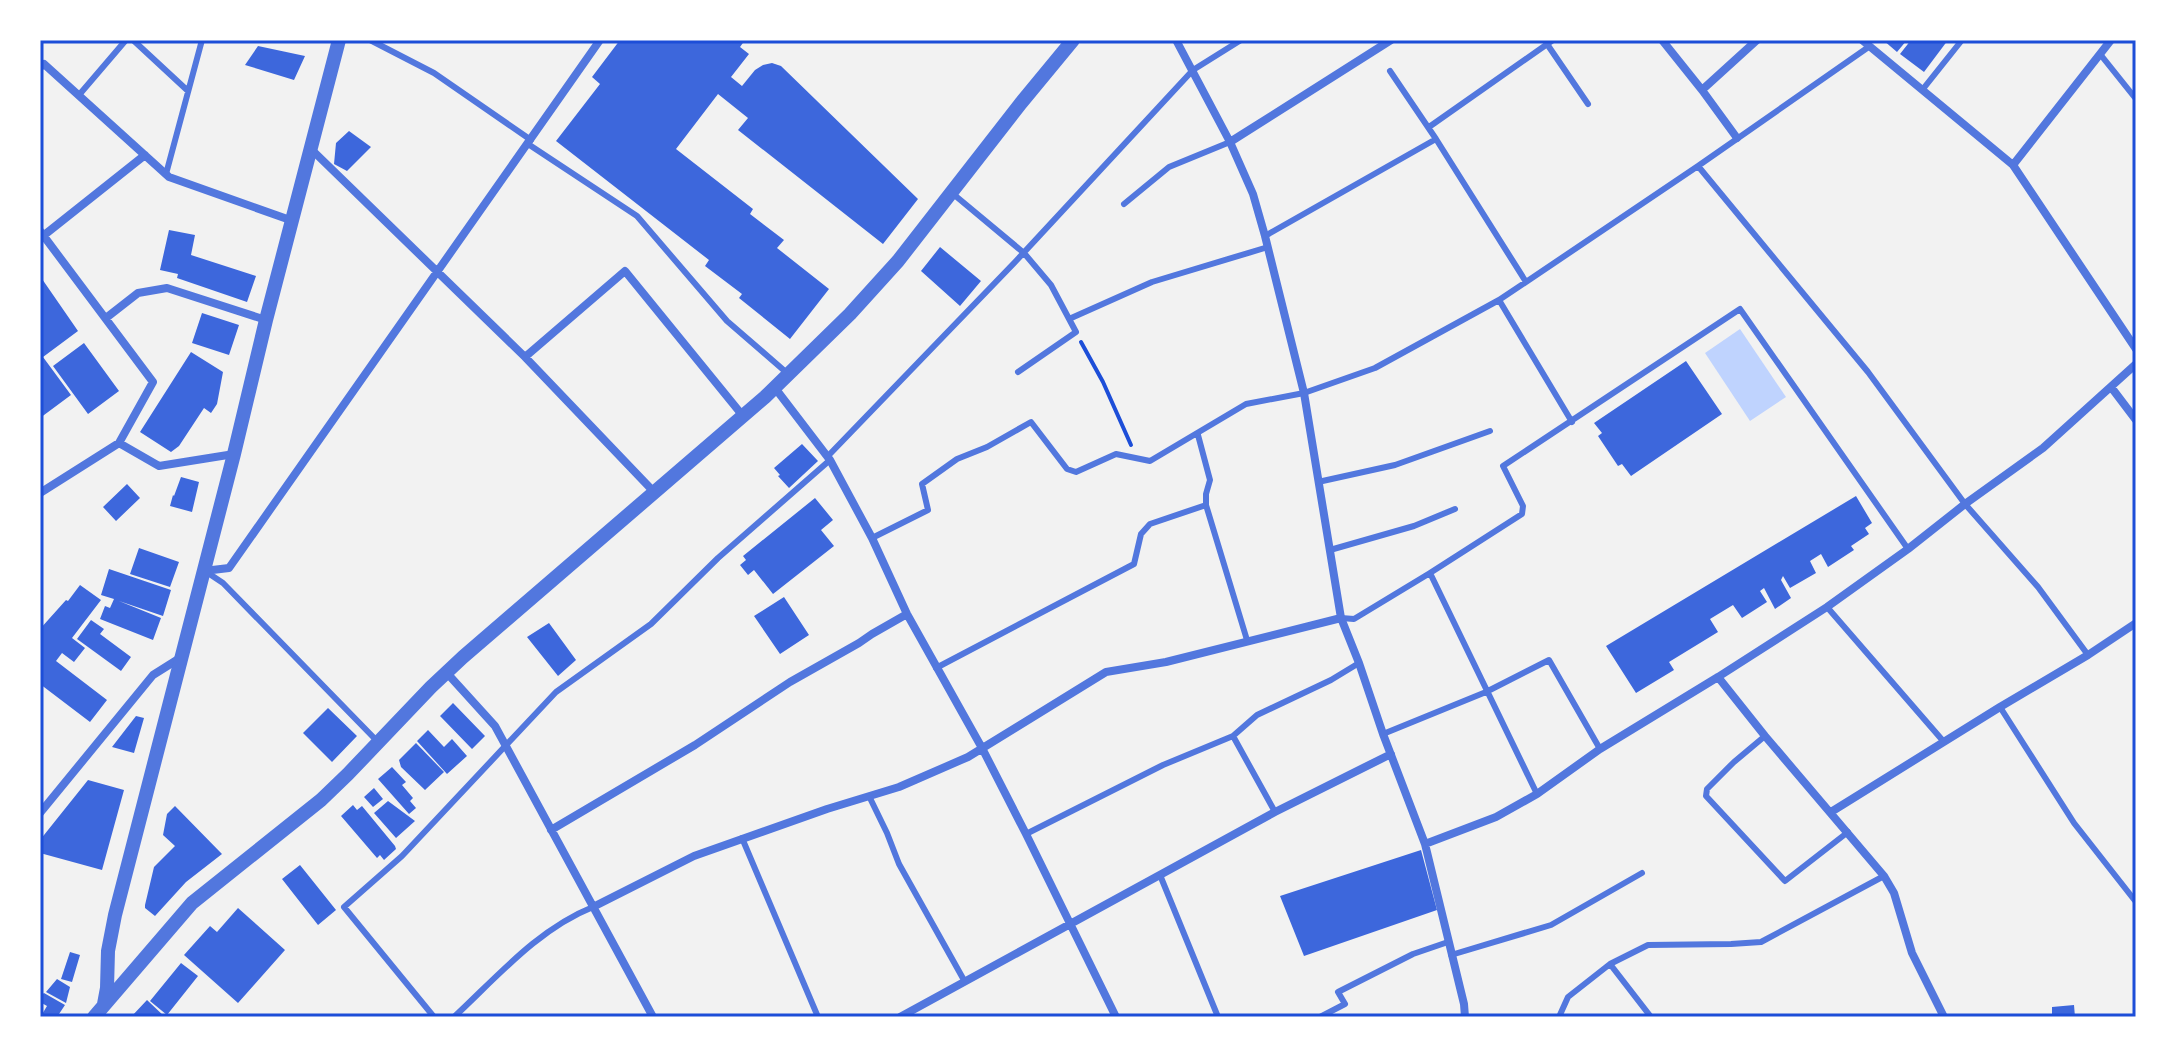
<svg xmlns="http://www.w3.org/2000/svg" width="2176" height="1057" font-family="Raleway,sans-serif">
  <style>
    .water { fill: #bfd3fe }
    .building { fill: #3d67dc }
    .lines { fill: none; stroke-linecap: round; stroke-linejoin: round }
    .path { stroke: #1d4ed8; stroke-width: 4 }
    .service { stroke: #5277de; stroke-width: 6 }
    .minor { stroke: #5277de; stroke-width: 8 }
    .tertiary { stroke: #5277de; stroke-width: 14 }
    .neatline { fill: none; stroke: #1d4ed8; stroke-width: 3 }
  </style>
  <rect width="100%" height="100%" fill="#f2f2f2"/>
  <path class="water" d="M1740,329L1786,397L1750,421L1705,353Z"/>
  <path class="building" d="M620,40H745L740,47L749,54L731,77L742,86L755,70L763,65L772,63L781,66L918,199L883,244L738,130L748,118L718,94L676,149L753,209L750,214L784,240L777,248L829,289L790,339L739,298L742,294L705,266L709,260L556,141L600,84L592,77Z
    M1883,40H1907L1897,52Z
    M1911,40H1948L1924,72L1900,54Z
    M258,46L305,56L294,80L245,65Z
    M349,131L371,147L347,171L334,164L336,143Z
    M169,230L195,235L191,255L256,276L247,302L177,278L178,274L160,270Z
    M940,247L981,281L960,306L921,271Z
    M40,276L78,331L43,357L71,395L40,418Z
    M202,313L239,325L229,355L192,343Z
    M84,343L119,391L88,414L53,366Z
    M191,352L223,372L217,404L211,413L204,408L179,446L171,452L140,432Z
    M1686,361L1722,414L1631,476L1622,464L1618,466L1598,436L1602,433L1594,423Z
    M802,444L818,461L789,488L778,476L780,475L774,468Z
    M181,477L199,482L192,512L170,506L173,495L174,496Z
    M127,484L140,498L116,521L103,507Z
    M1856,496L1872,523L1865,528L1869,534L1851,546L1854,550L1828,567L1821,554L1810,561L1816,573L1790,588L1783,576L1781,580L1791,598L1775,609L1764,588L1760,591L1767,602L1742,618L1733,605L1710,619L1718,632L1669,662L1674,670L1636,693L1606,646Z
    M815,498L833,520L821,530L834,546L773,594L754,570L748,575L740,565L746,560L743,556Z
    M139,548L179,562L170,587L130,574Z
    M109,569L171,590L163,616L119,601L161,618L153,640L100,619L105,606L110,608L114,599L101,595Z
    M80,585L101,600L72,638L85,648L74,662L62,653L56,661L107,700L90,722L40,684V629L66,600L68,601Z
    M784,597L809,635L780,654L754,616Z
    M91,620L104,629L100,634L131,657L121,671L77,639Z
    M549,623L576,660L558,676L527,637Z
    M453,703L485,736L472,749L440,716Z
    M328,708L357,736L332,762L303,733Z
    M136,716L144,718L134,753L112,747Z
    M428,730L444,747L452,739L467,756L447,774L417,741Z
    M416,743L444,772L425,790L401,767L399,760Z
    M392,767L406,782L402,785L413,798L410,801L416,808L409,814L378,779Z
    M88,780L124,790L102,870L40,853V840Z
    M374,788L383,799L373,807L364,797Z
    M388,801L415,821L396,838L374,813Z
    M353,805L357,810L362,806L395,846L396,849L384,860L380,855L377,858L341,816Z
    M175,806L222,854L186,882L155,916L145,908V905L154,867L175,846L163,835L167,814Z
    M1421,850L1437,910L1304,956L1280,896Z
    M300,865L336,910L318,925L282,879Z
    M238,908L285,950L238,1003L184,955L210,926L217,932Z
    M70,952L80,955L72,982L61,979Z
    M181,963L198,976L167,1015L150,1001Z
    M57,979L70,987L66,1003L46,992Z
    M44,993L65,1005L57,1017L41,1016L47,1006L40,1002V996Z
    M147,1000L165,1017H131Z
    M2074,1005L2075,1017H2052V1007Z"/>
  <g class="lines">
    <path class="path" d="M1081,342L1103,382L1131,445"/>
    <path class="service" d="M133,40L188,91
      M370,40L434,73L531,140
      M1547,44L1588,104
      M2100,54L2136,99
      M1390,71L1436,139L1526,282
      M1923,89L1962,40
      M79,95L126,40
      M1429,127L1553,40
      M528,144L637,216L727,321L787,373
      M1698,166L1868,372L1965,504L2038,587L2088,655
      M166,174L202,40
      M952,193L1024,253L1051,285L1076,332L1018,372
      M1124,204L1169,167L1230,142
      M1265,236L1436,139
      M1499,300L1572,422
      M1069,319L1152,282L1268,247
      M1198,435L1210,480L1206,494V505L1247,640
      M828,456L1016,261L1193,70L1241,40
      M1318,482L1395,465L1490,431
      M872,538L928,510L922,484L957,459L987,447L1031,422L1067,469L1076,472L1116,454L1150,461L1246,404L1304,393L1375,368L1499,300L1526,282L1698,166L1870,46
      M1330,550L1414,526L1455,509
      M205,571L223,583L378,742
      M1430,573L1537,794
      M1827,607L1944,742
      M1341,618L1354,619L1430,573L1522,514L1523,506L1503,466L1740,309L1908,549
      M936,668L1134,564L1141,534L1150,524L1206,505
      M2000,707L2074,823L2136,902
      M1383,734L1486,692L1549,660L1600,749
      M1233,736L1275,812
      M1765,736L1734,762L1707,789L1706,796L1785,881L1848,832
      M869,796L887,833L899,864L965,982
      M1026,834L1163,765L1233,736L1257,715L1331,680L1359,663
      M742,838L818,1017
      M1160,875L1218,1017
      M1451,955L1551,925L1642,873
      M1610,964L1651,1017
      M434,1017L344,907L402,856L556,692L651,624L718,558L830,460
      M454,1017C497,977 538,929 593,907
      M1320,1017L1345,1004L1338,992L1413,954L1448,942
      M1559,1017L1568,997L1610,964L1648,945L1731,944L1761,942L1884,876"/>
    <path class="minor" d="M1176,40L1230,142L1253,194L1265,236L1304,393L1341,618L1359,663L1383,734L1425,844L1464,1004L1465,1017
      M1662,40L1702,90L1737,138
      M1862,40L2013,165L2136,349
      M40,67L44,64L169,177L293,221
      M1702,90L1757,40
      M1230,142L1391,40
      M312,150L525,357L655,493
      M2013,165L2111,40
      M40,231L153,382L119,443
      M43,236L145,155
      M106,318L138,293L167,288L266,320
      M525,357L625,271L743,416
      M2111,387L2136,420
      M775,388L830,460L872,538L907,614L982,748L1026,834L1116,1017
      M40,493L119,443L159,466L234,454
      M204,571L229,568L600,40
      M446,672L495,726L653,1017
      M1718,677L1765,736L1884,876L1894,893L1912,953L1944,1017
      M1831,812L2000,707L2088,655L2136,623
      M40,813L153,675L180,658
      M551,830L695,745L790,682L859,643L872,634L907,614
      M1425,844L1496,817L1537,794L1600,749L1718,677L1827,607L1908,549L1965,504L2043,448L2136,364
      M593,907L694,856L827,809L899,787L968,757L1106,672L1166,662L1341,618
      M900,1017L1275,812L1391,754"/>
    <path class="tertiary" d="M104,1004L107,988L108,951L115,915L234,454L266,320L339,40
      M94,1017L192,903L321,800L348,774L431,687L463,657L765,397L850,314L898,261L1021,103L1073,40"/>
  </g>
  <rect width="2176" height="1057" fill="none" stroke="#ffffff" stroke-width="84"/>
  <rect x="42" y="42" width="2092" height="973" class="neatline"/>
</svg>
